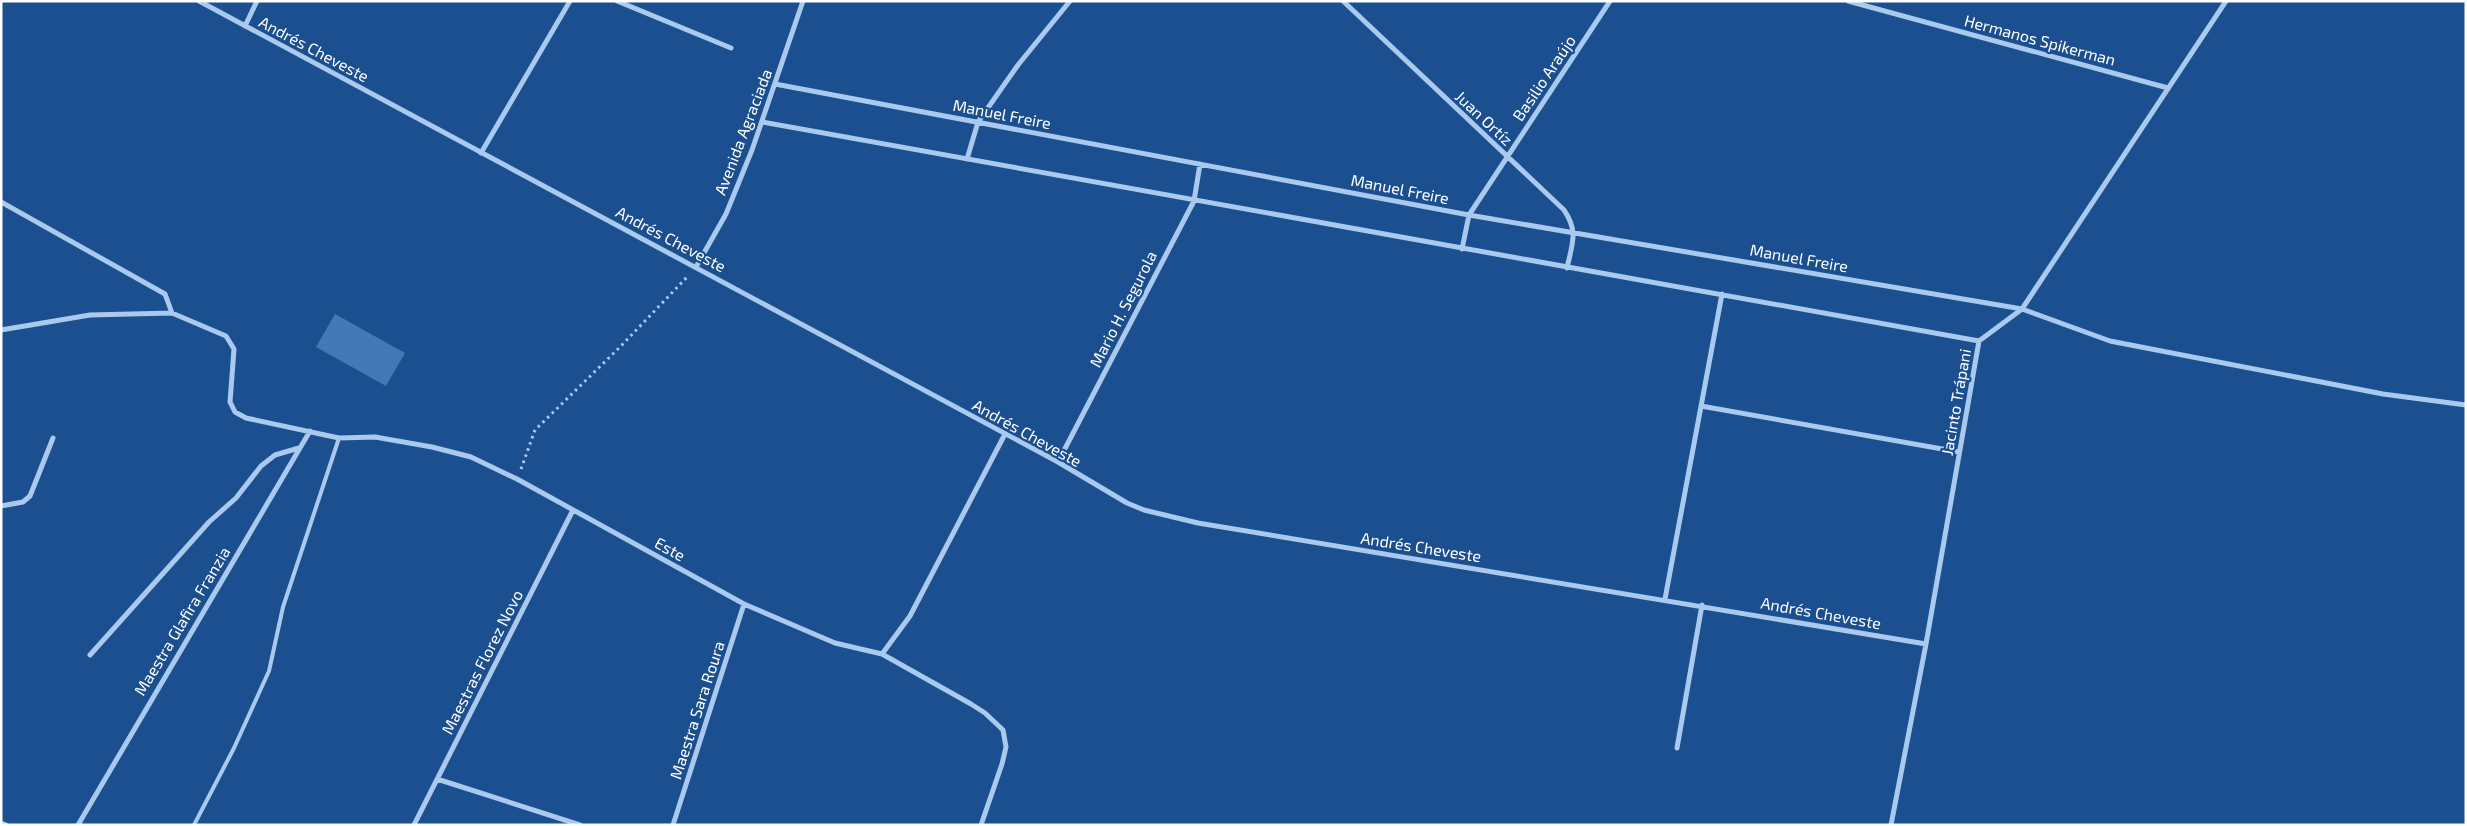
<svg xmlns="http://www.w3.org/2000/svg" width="2467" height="826" font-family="'Exo 2',sans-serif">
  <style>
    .building { fill: #4478b7 }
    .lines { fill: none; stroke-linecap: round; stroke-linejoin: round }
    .path { stroke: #a9c9ee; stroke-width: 3; stroke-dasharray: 2.5 4; stroke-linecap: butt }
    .service { stroke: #a9c9ee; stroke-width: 4 }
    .minor { stroke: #a9c9ee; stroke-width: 5 }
    .labels { text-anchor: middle; stroke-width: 4.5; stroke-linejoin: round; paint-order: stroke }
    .street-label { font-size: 16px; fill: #fff; stroke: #1b4f8f }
  </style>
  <rect width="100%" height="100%" fill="#1b4f8f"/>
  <path class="building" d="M335,314L405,353L386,386L316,347Z"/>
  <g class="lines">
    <path class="path" d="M521,469L535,430L621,346L689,275"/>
    <path class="service" d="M194,825L234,748L269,671L283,607L339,438"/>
    <path class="minor" d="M199,1L1058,462L1127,503L1144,510L1198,523L1926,644
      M617,1L731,48
      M1343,1L1564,210C1579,232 1572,244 1567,268
      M1848,1L2168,88
      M245,26L257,1
      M775,84L1469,215L2022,309L2110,341L2383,394L2466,405
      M762,122L1979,341
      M481,153L570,1
      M967,159L978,122L1018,65L1070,1
      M1,202L165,294L172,313L90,315L1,330
      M1462,249L1469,215L1610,1
      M696,267L726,214L752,150L803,1
      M172,313L226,336L234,349L230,402L235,412L246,418L339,438L375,437L432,447L471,457L517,479L744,604L835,643L882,654L971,704L985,713L1003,730L1006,747L1002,764L981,825
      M1701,406L1959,452
      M1058,462L1194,201L1200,164
      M1,506L23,502L30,496L53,438
      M1665,599L1722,294
      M882,654L910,616L1005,434
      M90,655L209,522L236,498L261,466L275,455L299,448
      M1677,748L1702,605
      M437,779L580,825
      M1,823L6,825
      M78,825L310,431
      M414,825L573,510
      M673,825L744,604
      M1891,825L1926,644L1979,341L2022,309L2226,1"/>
  </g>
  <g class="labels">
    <g class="street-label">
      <text transform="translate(2040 40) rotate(15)" y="6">Hermanos Spikerman</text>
      <text transform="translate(314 49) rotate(28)" y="6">Andrés Cheveste</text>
      <text transform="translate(1544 78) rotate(-56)" y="6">Basilio Araújo</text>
      <text transform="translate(1002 114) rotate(11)" y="6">Manuel Freire</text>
      <text transform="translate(1484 118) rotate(43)" y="6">Juan Ortíz</text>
      <text transform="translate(743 132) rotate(-69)" y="6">Avenida Agraciada</text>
      <text transform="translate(1400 189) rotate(11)" y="6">Manuel Freire</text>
      <text transform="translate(671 239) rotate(28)" y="6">Andrés Cheveste</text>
      <text transform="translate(1799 258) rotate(10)" y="6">Manuel Freire</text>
      <text transform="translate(1123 309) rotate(-63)" y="6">Mario H. Segurola</text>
      <text transform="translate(1956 402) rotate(-80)" y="6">Jacinto Trápani</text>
      <text transform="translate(1027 433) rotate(29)" y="6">Andrés Cheveste</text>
      <text transform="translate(1421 547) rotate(9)" y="6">Andrés Cheveste</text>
      <text transform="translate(670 549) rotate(29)" y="6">Este</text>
      <text transform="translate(1821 613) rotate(10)" y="6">Andrés Cheveste</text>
      <text transform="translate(182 621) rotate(-59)" y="6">Maestra Glafira Franzia</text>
      <text transform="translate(482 662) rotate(-63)" y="6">Maestras Florez Novo</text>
      <text transform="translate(697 710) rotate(-72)" y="6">Maestra Sara Roura</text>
    </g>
  </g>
  <rect width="2467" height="826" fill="none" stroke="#ffffff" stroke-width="5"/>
</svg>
